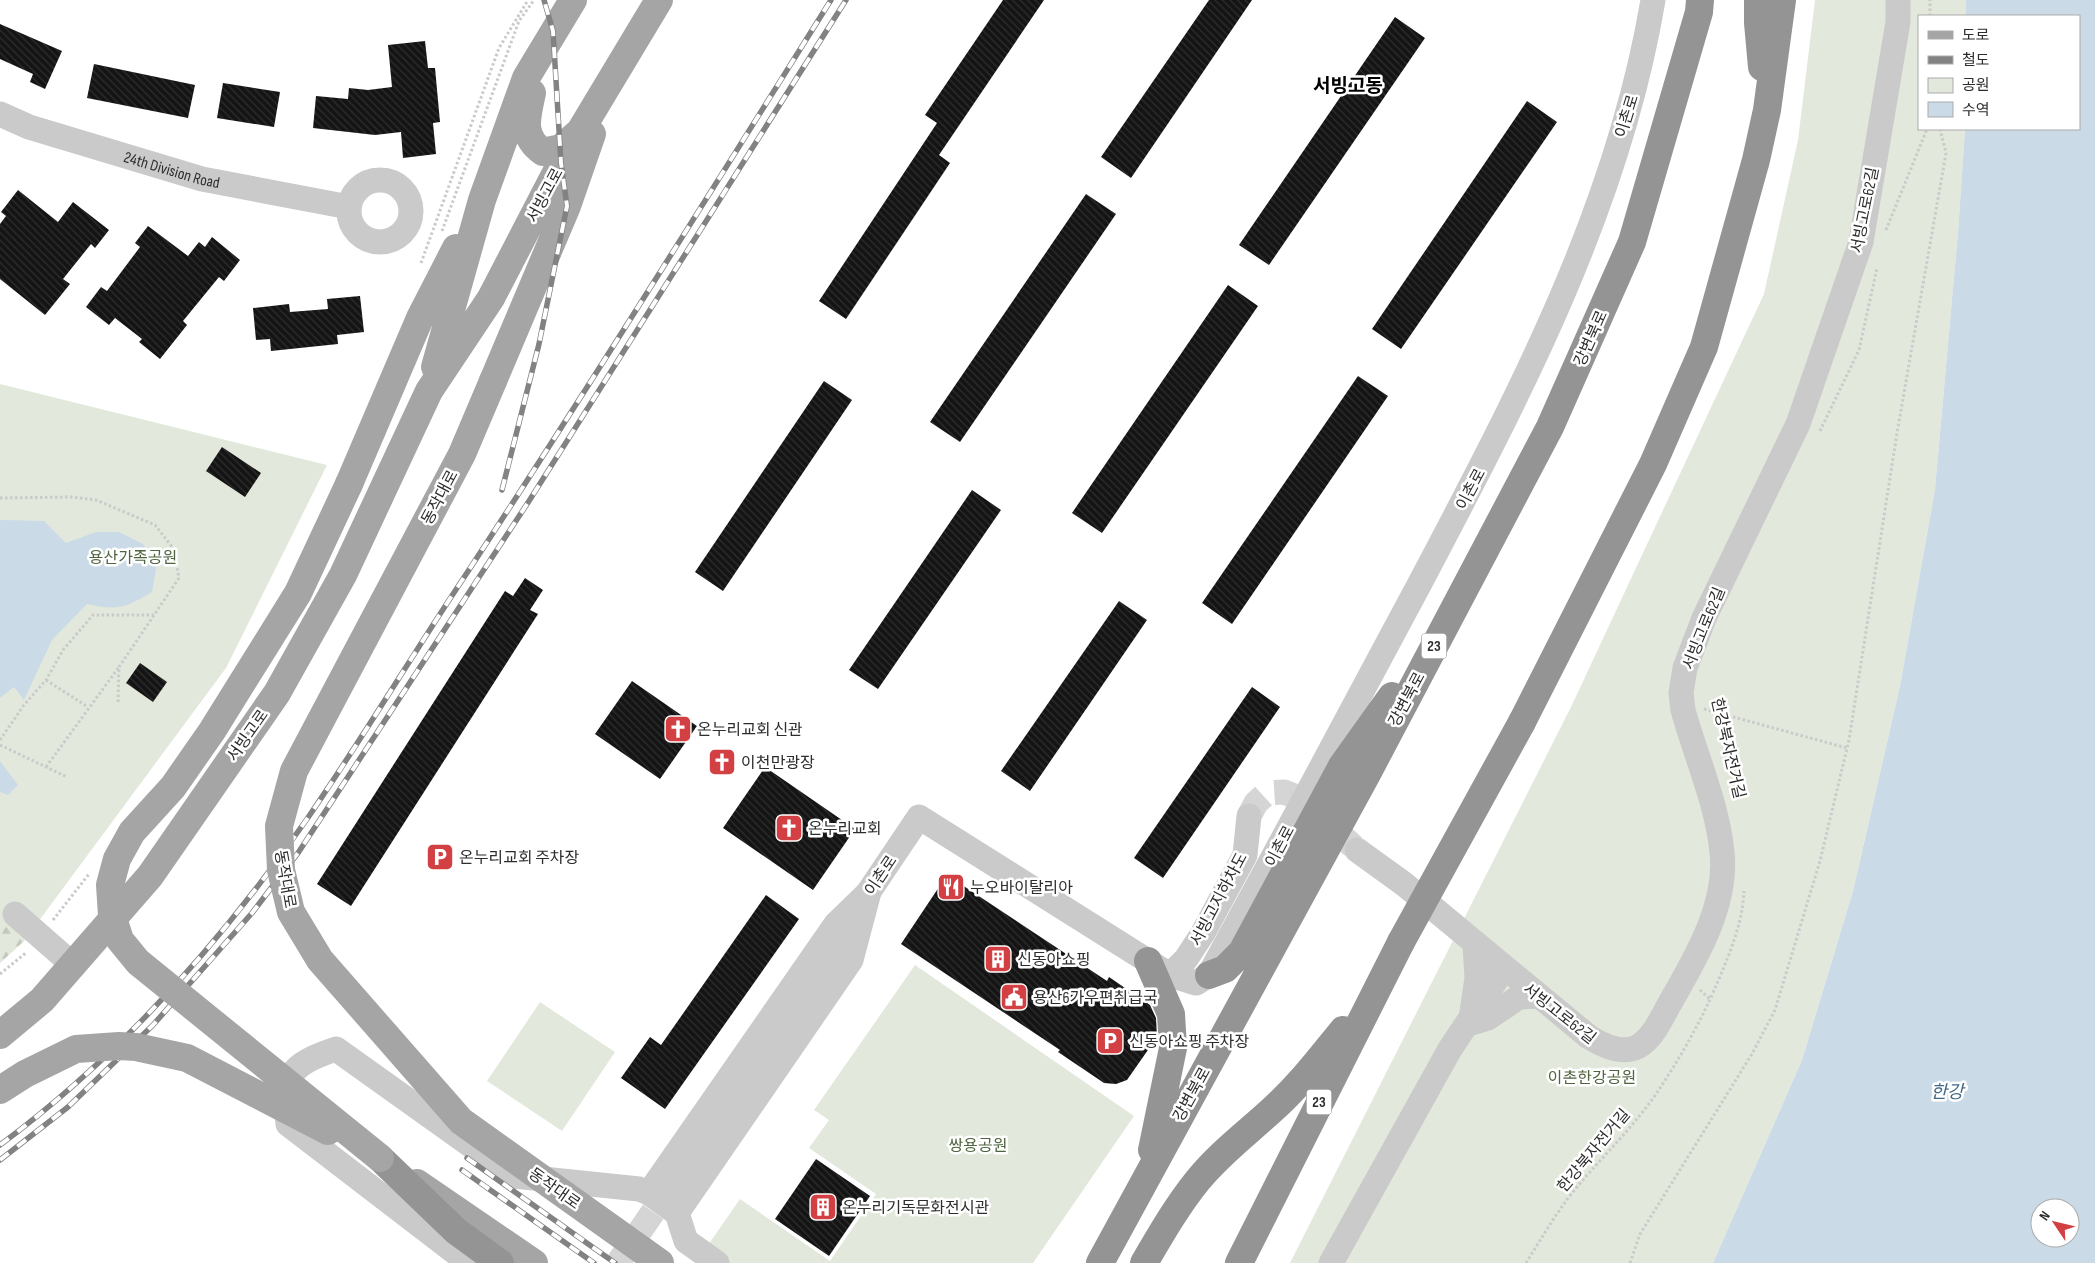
<svg xmlns="http://www.w3.org/2000/svg" width="2095" height="1263" font-family="'Sofia Sans Condensed','Noto Sans KR',sans-serif">
  <style>
    .green { fill: #e2e9dc }
    .forest { fill: url(#forest-firs) }
    .water { fill: #cadae7; fill-rule: evenodd }
    .building { fill: url(#building-back-hatch) }
    .lines { fill: none; stroke-linecap: round; stroke-linejoin: round }
    .minor-tunnel { stroke: #d5d5d5; stroke-width: 25; stroke-dasharray: 25 12; stroke-linecap: butt }
    .path { stroke: #cacaca; stroke-width: 3; stroke-dasharray: 2.5 2.5; stroke-linecap: butt }
    .minor { stroke: #cacaca; stroke-width: 25 }
    .major { stroke: #a5a5a5; stroke-width: 28 }
    .highway { stroke: #949494; stroke-width: 28 }
    .rail-casing { stroke: #828282; stroke-width: 5.5 }
    .rail { stroke: #fff; stroke-width: 4; stroke-dasharray: 11; stroke-linecap: butt }
    .major-bridge { stroke: #a5a5a5; stroke-width: 28 }
    .highway-bridge { stroke: #949494; stroke-width: 28 }
    .labels { text-anchor: middle; stroke-width: 5; stroke-linejoin: round; paint-order: stroke }
    .shield { fill: #fff; stroke: #6c6c6c; stroke-width: 1 }
    .shield-label { font-size: 15px; font-weight: bold; fill: #2d2d2d }
    .street-label { font-size: 16px; fill: #2d2d2d; stroke: #fff }
    .park-label { font-size: 16px; fill: #4f643f; stroke: #fff }
    .poi-label { font-size: 16px; fill: #2d2d2d; stroke: #fff; text-anchor: start }
    .water-label { font-size: 18px; font-style: italic; fill: #446986; stroke: #fff }
    .quarter-label { font-size: 19px; font-weight: bold; fill: #000; stroke: #fff }
  </style>
  <defs>
    <pattern id="forest-firs" width="22" height="20" patternUnits="userSpaceOnUse" patternTransform="scale(1.25)"><rect width="22" height="20" fill="#e2e9dc"/><path d="M5 1l3.5 6h-7zM16 11l3.5 6h-7z" fill="#c2c8bd"/></pattern>
    <pattern id="building-back-hatch" width="6" height="6" patternUnits="userSpaceOnUse" patternTransform="scale(1.25)"><rect width="6" height="6" fill="#141414"/><path d="M-1 5l2 2M0 0l6 6M5-1l2 2" fill="none" stroke="#2e2e2e"/></pattern>
  </defs>
  <rect width="100%" height="100%" fill="#fff"/>
  <path class="green" d="M1815,0H1966V16H1919V129H1965L1958,232L1935,489L1900,686L1853,891L1802,1060L1713,1263H1290L1571,707L1764,294L1798,140Z
    M0,384L327,465L226,668L24,941L0,963Z
    M915,965L1134,1116L1033,1263H727L706,1248L740,1199L830,1261L876,1194L809,1148L829,1120L814,1110Z
    M540,1002L615,1052L562,1131L487,1081Z"/>
  <path class="forest" d="M0,922L24,941L0,963Z"/>
  <path class="water" d="M1966,0H2095V1263H1713L1802,1060L1853,891L1900,686L1935,489L1958,232L1965,129H2079V16H1966ZM2040,1208H2070V1238H2040Z
    M0,520L44,521L66,543L96,532H119L143,544L157,564L152,592C125,608 118,611 87,604L52,640L24,700L14,687L0,698Z
    M0,761L18,785L8,795L0,792Z"/>
  <path class="building" d="M1003,0H1044L939,155L950,163L846,319L819,301L937,123L925,115Z
    M1209,0H1252L1131,178L1101,157Z
    M1395,17L1425,38L1269,265L1239,245Z
    M0,24L62,51L45,89L30,82L33,74L0,59Z
    M425,41L428,68H435L440,122L433,123L436,154L403,158L401,132L375,135L313,128L316,96L348,99L349,88L368,90L392,87L388,45Z
    M94,64L195,85L188,118L87,98Z
    M223,83L280,92L274,127L217,118Z
    M1527,101L1557,122L1401,349L1372,329Z
    M18,190L58,222L73,202L109,230L95,248L91,244L63,279L70,284L45,315L0,279V224L6,216L1,212Z
    M1086,194L1116,214L960,442L930,422Z
    M148,226L188,256L199,242L205,247L212,237L240,260L224,281L219,277L183,321L187,325L160,359L139,342L142,339L115,318L109,325L86,307L101,287L107,291L140,247L135,243Z
    M1228,285L1258,306L1102,533L1072,513Z
    M360,296L364,332L337,335L338,344L271,351L270,339L256,340L253,308L289,304L290,312L328,309L327,299Z
    M1358,376L1388,396L1232,624L1202,603Z
    M824,381L852,400L723,591L695,572Z
    M222,447L261,473L245,497L206,471Z
    M972,490L1001,510L878,689L849,670Z
    M525,578L543,590L530,610L538,614L351,906L317,884L505,591L513,596Z
    M1119,601L1147,620L1030,791L1001,771Z
    M140,663L167,682L153,702L126,683Z
    M632,681L697,726L660,779L595,734Z
    M1252,687L1280,707L1163,878L1134,858Z
    M765,767L855,829L813,890L723,828Z
    M947,875L1107,981L1109,977L1150,1005L1156,1018L1157,1037L1127,1080L1116,1084L1104,1083L1058,1052L1060,1050L901,944Z
    M766,895L799,919L665,1109L621,1078L650,1037L661,1045Z
    M816,1159L870,1196L829,1256L775,1219Z"/>
  <g class="lines">
    <path class="minor-tunnel" d="M1249,816L1256,803L1267,793L1284,792L1302,799L1357,850
      M618,1263L671,1186"/>
    <path class="path" d="M1930,16V0
      M1886,230L1927,129
      M442,231L519,21L534,0
      M421,263L499,48L528,0
      M1820,431L1859,350L1877,268
      M0,498L72,497L96,500L155,525L173,548L179,578L119,667L118,703
      M46,680L88,707
      M1704,709L1847,748
      M0,740L24,705L46,680L63,650L93,615H155
      M0,745L67,777
      M46,767L119,667
      M53,920L89,874
      M0,974L27,952
      M1700,990L1711,1000
      M1526,1263C1541,1239 1555,1215 1572,1193C1599,1160 1631,1130 1656,1094C1681,1057 1704,1016 1721,974C1732,948 1743,919 1744,891
      M1630,1263L1640,1234L1752,1054L1775,1010L1820,861L1849,740L1897,433L1946,153L1940,129"/>
    <g class="minor">
      <path id="s1" d="M0,114L29,127L202,179L349,207"/>
      <circle cx="380" cy="211" r="31"/>
      <path d="M1357,850L1404,884L1589,1037C1605,1047 1626,1056 1642,1044C1655,1034 1662,1017 1670,1003C1695,959 1728,905 1722,852C1717,803 1696,757 1683,710L1681,693L1685,668L1704,618L1798,424L1861,242L1898,22V0"/>
      <path d="M869,892L851,960L677,1213L649,1193L836,924Z"/>
      <path d="M15,914L72,964"/>
      <path d="M1170,975L1186,959L1203,933L1245,855L1249,816"/>
      <path d="M1472,1012L1477,978L1475,945"/>
      <path d="M1468,1024L1488,1018L1519,997L1539,996"/>
      <path d="M671,1186L919,817L1170,975L1196,983L1209,975C1280,846 1349,715 1419,585C1517,399 1618,210 1653,0"/>
      <path d="M677,1213L686,1241L717,1263"/>
      <path d="M469,1263L288,1124C282,1075 289,1065 336,1049L514,1176L639,1189L649,1193"/>
      <path d="M1331,1263L1450,1049L1504,968"/>
    </g>
    <path class="major" d="M532,93C527,117 520,136 543,152L561,148L578,133
      M435,367L482,200L526,78L573,0
      M493,381L567,206L592,134
      M349,484L420,318L456,248
      M0,1035L42,1000L150,876L277,693L343,575L429,391L491,298L561,163L659,0
      M417,1183L534,1263"/>
    <path class="highway" d="M1758,0V23L1762,67
      M1522,722L1653,464L1704,347L1756,160L1767,110L1782,0
      M1148,961L1171,1014L1173,1048L1152,1150
      M1209,975L1225,969L1242,952L1342,766L1392,696
      M380,1158L456,1231L500,1263
      M1100,1263L1368,772L1550,427L1632,242L1699,12L1700,0
      M1144,1263C1161,1234 1177,1206 1198,1180C1220,1153 1247,1133 1272,1110C1299,1086 1321,1057 1343,1030
      M1239,1263L1401,942"/>
    <g class="rail-casing">
      <path id="rail" d="M502,490L539,344L567,206L561,163L553,31L544,0
        M0,1145C120,1056 222,941 307,819C360,742 408,662 459,585C586,392 708,196 831,0
        M467,1158L615,1263
        M0,1160L68,1107L153,1025L252,913L298,853L529,501L846,0
        M462,1170L594,1263"/>
    </g>
    <use href="#rail" class="rail"/>
    <path class="major-bridge" d="M493,381L462,454L294,771L279,826L281,870L291,912L320,960L461,1121L660,1263
      M349,484L298,593L212,731L173,787L132,832L117,859L110,885L112,915L120,940L138,962L380,1158
      M0,1090L25,1074L76,1049L119,1046L136,1047L187,1058L328,1131"/>
    <path class="highway-bridge" d="M1401,942L1522,722"/>
  </g>
  <defs>
    <g id="church-square" transform="scale(1.4375)"><rect x="-9" y="-9" width="18" height="18" rx="4" fill="#d34044" stroke="#fff"/><path d="M-1.2-6h2.4v3.5h3.3v2.4h-3.3V6h-2.4V-.1h-3.3v-2.4h3.3Z" fill="#fff"/></g>
    <g id="parking-square" transform="scale(1.4375)"><rect x="-9" y="-9" width="18" height="18" rx="4" fill="#d34044" stroke="#fff"/><path d="M-3.5-5.5H1a3.5 3.5 0 0 1 0 7H-1V5.5H-3.5ZM-1-3.4V-.6H.8a1.4 1.4 0 0 0 0-2.8Z" fill="#fff"/></g>
    <g id="restaurant-square" transform="scale(1.4375)"><rect x="-9" y="-9" width="18" height="18" rx="4" fill="#d34044" stroke="#fff"/><path d="M-5-6h1v4h1v-4h1v4h1v-4h1v5L-1.5 .5V6h-2V.5L-5-1ZM5-6V6H3V1.5H1.5Q1.5-4 5-6Z" fill="#fff"/></g>
    <g id="building-square" transform="scale(1.4375)"><rect x="-9" y="-9" width="18" height="18" rx="4" fill="#d34044" stroke="#fff"/><path d="M-4-6H4V6H1V3H-1V6H-4ZM-2.5-4.3h1.7v1.8h-1.7ZM.8-4.3h1.7v1.8H.8ZM-2.5-1h1.7V.8h-1.7ZM.8-1h1.7V.8H.8Z" fill="#fff"/></g>
    <g id="civic-square" transform="scale(1.4375)"><rect x="-9" y="-9" width="18" height="18" rx="4" fill="#d34044" stroke="#fff"/><path d="M-.6-6.5H3V-4.5H.6V-3L4-1V1h2V6H-6V1h2V-1L-.6-3ZM-1.2 2.5V6h2.4V2.5Z" fill="#fff"/></g>
  </defs>
  <g fill-rule="evenodd">
    <use href="#church-square" x="678" y="729"/>
    <use href="#church-square" x="722" y="762"/>
    <use href="#church-square" x="789" y="828"/>
    <use href="#parking-square" x="440" y="857"/>
    <use href="#restaurant-square" x="951" y="887"/>
    <use href="#building-square" x="998" y="959"/>
    <use href="#civic-square" x="1014" y="997"/>
    <use href="#parking-square" x="1110" y="1041"/>
    <use href="#building-square" x="823" y="1207"/>
  </g>
  <g class="labels">
    <g class="shield">
      <rect x="1421.5" y="633.5" width="25" height="25" rx="4"/>
      <rect x="1306.5" y="1089.5" width="25" height="25" rx="4"/>
    </g>
    <g class="shield-label">
      <text x="1434" y="651">23</text>
      <text x="1319" y="1107">23</text>
    </g>
    <g class="street-label">
      <text transform="translate(1626 116) rotate(-73)" y="6">이촌로</text>
      <text dy="6" stroke="none"><textPath href="#s1" startOffset="181">24th Division Road</textPath></text>
      <text transform="translate(544 195) rotate(-62)" y="6">서빙고로</text>
      <text transform="translate(1864 210) rotate(-79)" y="6">서빙고로62길</text>
      <text transform="translate(1590 338) rotate(-66)" y="6">강변북로</text>
      <text transform="translate(1470 489) rotate(-62)" y="6">이촌로</text>
      <text transform="translate(439 497) rotate(-62)" y="6">동작대로</text>
      <text transform="translate(1703 628) rotate(-68)" y="6">서빙고로62길</text>
      <text transform="translate(1406 699) rotate(-62)" y="6">강변북로</text>
      <text transform="translate(247 735) rotate(-55)" y="6">서빙고로</text>
      <text transform="translate(1729 748) rotate(77)" y="6">한강북자전거길</text>
      <text transform="translate(1279 846) rotate(-62)" y="6">이촌로</text>
      <text transform="translate(880 875) rotate(-56)" y="6">이촌로</text>
      <text transform="translate(286 879) rotate(80)" y="6">동작대로</text>
      <text transform="translate(1218 899) rotate(-62)" y="6">서빙고지하차도</text>
      <text transform="translate(1560 1013) rotate(38)" y="6">서빙고로62길</text>
      <text transform="translate(1191 1094) rotate(-61)" y="6">강변북로</text>
      <text transform="translate(1593 1150) rotate(-50)" y="6">한강북자전거길</text>
      <text transform="translate(555 1188) rotate(35)" y="6">동작대로</text>
    </g>
    <g class="park-label">
      <text x="133" y="563">용산가족공원</text>
      <text x="1592" y="1083">이촌한강공원</text>
      <text x="978" y="1151">쌍용공원</text>
    </g>
    <g class="poi-label">
      <text x="697" y="735">온누리교회 신관</text>
      <text x="741" y="768">이천만광장</text>
      <text x="808" y="834">온누리교회</text>
      <text x="459" y="863">온누리교회 주차장</text>
      <text x="970" y="893">누오바이탈리아</text>
      <text x="1017" y="965">신동아쇼핑</text>
      <text x="1033" y="1003">용산6가우편취급국</text>
      <text x="1129" y="1047">신동아쇼핑 주차장</text>
      <text x="842" y="1213">온누리기독문화전시관</text>
    </g>
    <g class="water-label">
      <text x="1947" y="1098">한강</text>
    </g>
    <g class="quarter-label">
      <text x="1348" y="92">서빙고동</text>
    </g>
  </g>
  <rect x="1918" y="15" width="162" height="115" fill="#ffffff" stroke="#ababab"/>
  <rect x="1928" y="31" width="25" height="8" fill="#a5a5a5" stroke="#ababab"/>
  <text x="1962" y="40" font-size="15" fill="#2d2d2d">도로</text>
  <rect x="1928" y="56" width="25" height="8" fill="#828282" stroke="#ababab"/>
  <text x="1962" y="65" font-size="15" fill="#2d2d2d">철도</text>
  <rect x="1928" y="78" width="25" height="15" fill="#e2e9dc" stroke="#ababab"/>
  <text x="1962" y="90" font-size="15" fill="#2d2d2d">공원</text>
  <rect x="1928" y="102" width="25" height="15" fill="#cadae7" stroke="#ababab"/>
  <text x="1962" y="115" font-size="15" fill="#2d2d2d">수역</text>
  <g transform="translate(2055 1223) rotate(305)"><circle r="24" fill="#ffffff" stroke="#ababab"/>
  <path d="M0-4L9 19L0 12L-9 19Z" fill="#d34044"/>
  <text y="-8" font-size="14" font-weight="bold" text-anchor="middle" fill="#2d2d2d">N</text>
  </g>
</svg>
